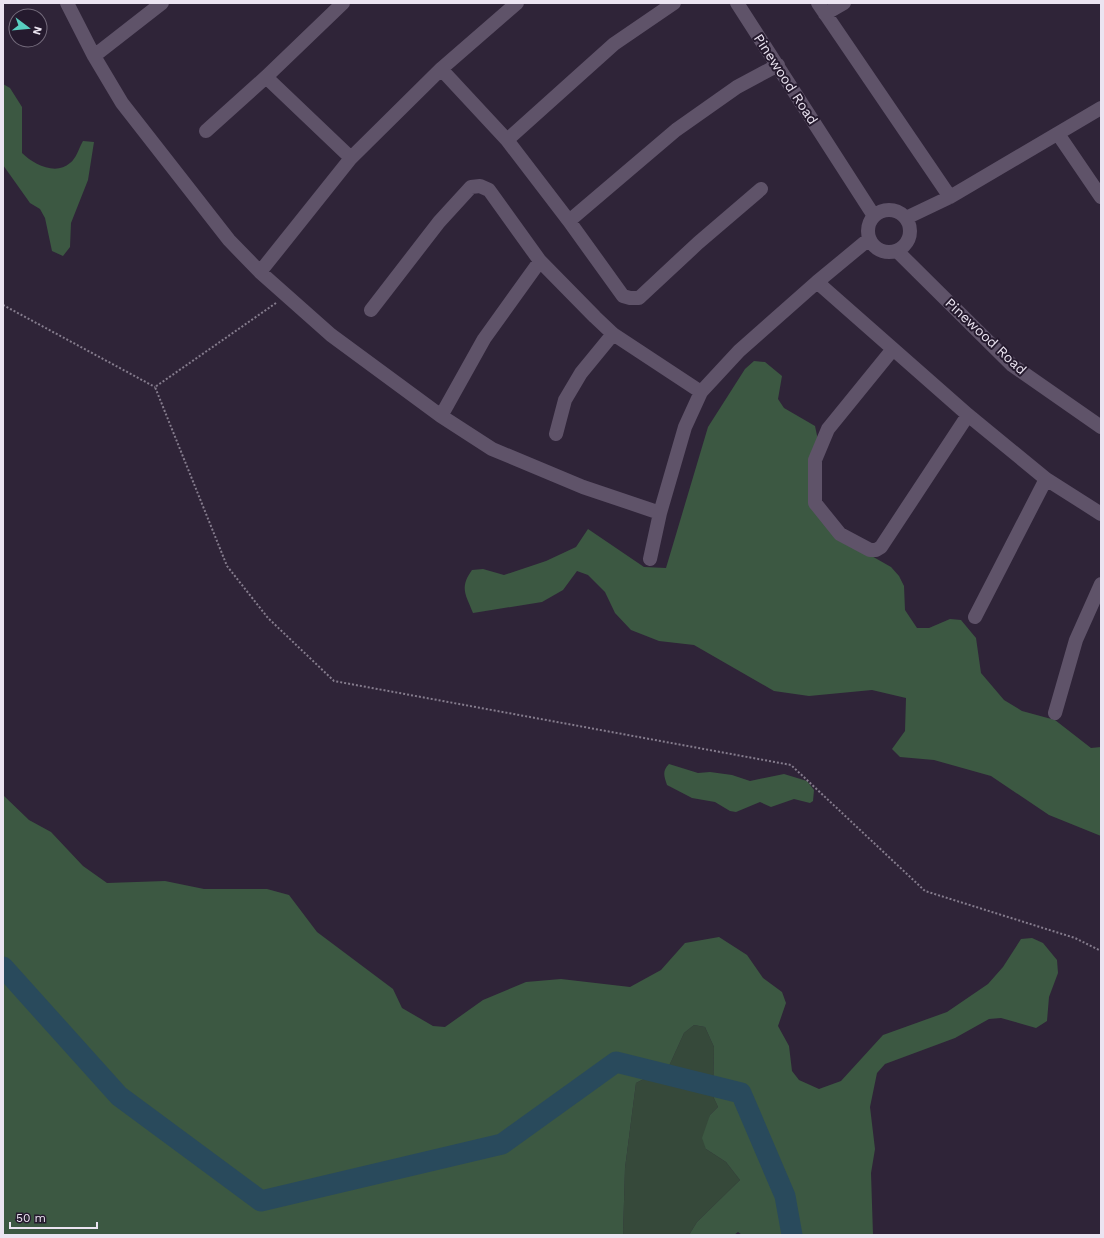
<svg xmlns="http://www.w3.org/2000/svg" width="1104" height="1238" font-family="'Work Sans',sans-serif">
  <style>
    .green { fill: #36493a }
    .forest { fill: #3c5842 }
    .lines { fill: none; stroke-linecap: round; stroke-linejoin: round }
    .river { stroke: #294a5c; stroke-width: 21 }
    .path { stroke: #857c8d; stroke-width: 2; stroke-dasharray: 2 2; stroke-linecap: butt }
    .street { stroke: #5f5369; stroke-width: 14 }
    .labels { text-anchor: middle; stroke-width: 4; stroke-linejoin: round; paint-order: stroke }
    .street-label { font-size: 14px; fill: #ebe4f1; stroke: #251a2e }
  </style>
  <rect width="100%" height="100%" fill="#2f2438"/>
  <path class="green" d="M694,1025L705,1027L714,1047L713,1096L718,1107L710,1115L706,1149L726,1162L740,1180L697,1222L689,1235H623L625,1168L636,1083L669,1066L684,1033Z"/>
  <path class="forest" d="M3,84L10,88L22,107V153C33,164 56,176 70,163C76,159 79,148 83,141L94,142L88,180L71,223L70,247L63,256L52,251L45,218L40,209L30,203L3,165Z
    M754,361L765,362L782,376L778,399L784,408L815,426L819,445L814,502L840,538L891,567L899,576L904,586L905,610L917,628H929L950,619L961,620L976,638L981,673L1004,700L1022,711L1055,720L1091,748L1101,747V836L1049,815L991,776L934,760L900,757L892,749L905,731L906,698L872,690L809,696L774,691L694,645L659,641L631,630L615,613L605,592L588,575L577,571L563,590L542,602L473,613C466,595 459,588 472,570L483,569L504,575L546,561L576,547L588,529L644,567L666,568L708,427L745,369Z
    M669,764L698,773L710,772L732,775L750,781L784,774L807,781L814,790L813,801L810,803L794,799L771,807L760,802L736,812L730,811L715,802L692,798L667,785C664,776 662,771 669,764Z
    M3,795L29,820L51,832L83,866L107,883L165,881L204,889H267L289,895L317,932L393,989L402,1008L433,1026L445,1027L483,1000L526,982L561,979L630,987L661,970L685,943L719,937L747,955L763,978L782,992L786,1003L778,1026L789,1046L792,1071L799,1080L819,1089L841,1081L883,1035L947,1012L988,984L1003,967L1021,939L1032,938L1043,943L1057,960L1058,973L1049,997L1047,1021L1036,1028L1001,1018L989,1019L955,1038L885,1064L877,1073L870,1107L875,1149L871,1173L873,1235H742L738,1232L734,1235H689L697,1222L740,1180L726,1162L706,1149L702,1138L710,1115L718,1107L713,1096L714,1047L705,1027L694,1025L684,1033L669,1066L636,1083L625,1168L623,1235H3Z"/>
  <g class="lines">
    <path class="river" d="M3,967L119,1096L261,1201L502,1144L616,1062L741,1093L785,1196L792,1235"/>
    <path class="path" d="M276,303L155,387L227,566L268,618L334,681L791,765L925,891L1075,938L1101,951
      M3,305L155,387"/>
    <path class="street" d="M67,3L94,56L122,103L229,240L260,272L331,335L441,416L492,449L583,487L660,513
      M737,3L874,216
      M818,3L950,197
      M825,14L844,3
      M94,56L162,3
      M441,69L507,140L569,221L623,296L630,298H639L698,243L761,189
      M266,77L351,158
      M206,131L266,77L343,3
      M1058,134L1101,197
      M507,140L614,44L674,3
      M868 231a21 21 0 1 1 42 0a21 21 0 1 1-42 0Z
      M906,218L950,197L1101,108
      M569,221L676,130L737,87L778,65
      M897,251L1012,365L1101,427
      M260,272L351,158L441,69L517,3
      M817,282L968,415L1046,479L1101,514
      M371,310L439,222L471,187L480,186L489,190L540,261L595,317L613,334L701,392
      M893,349L828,429L815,460V503L840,534L870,550H876L881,547L968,415
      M441,416L484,339L540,261
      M556,434L565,400L581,373L613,334
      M650,559L660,513L685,427L701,392L739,351L817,282L869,239
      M975,617L1046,479
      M1055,713L1076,640L1101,584"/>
  </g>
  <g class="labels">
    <g class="street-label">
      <text transform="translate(786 79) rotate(57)" y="5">Pinewood Road</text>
      <text transform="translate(986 336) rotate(43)" y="5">Pinewood Road</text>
    </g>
  </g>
  <rect width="1104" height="1238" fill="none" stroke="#ebe4f1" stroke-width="8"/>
  <g transform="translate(28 28) rotate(106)"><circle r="19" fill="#251a2e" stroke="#746b7c"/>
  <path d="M0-3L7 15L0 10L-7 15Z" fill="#58cec0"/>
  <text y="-6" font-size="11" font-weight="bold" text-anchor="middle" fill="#ebe4f1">N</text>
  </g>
  <path d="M10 1222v6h87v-6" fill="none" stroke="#ebe4f1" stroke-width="2"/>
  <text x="16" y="1222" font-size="12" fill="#ebe4f1" stroke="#251a2e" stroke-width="3" paint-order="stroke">50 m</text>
</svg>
